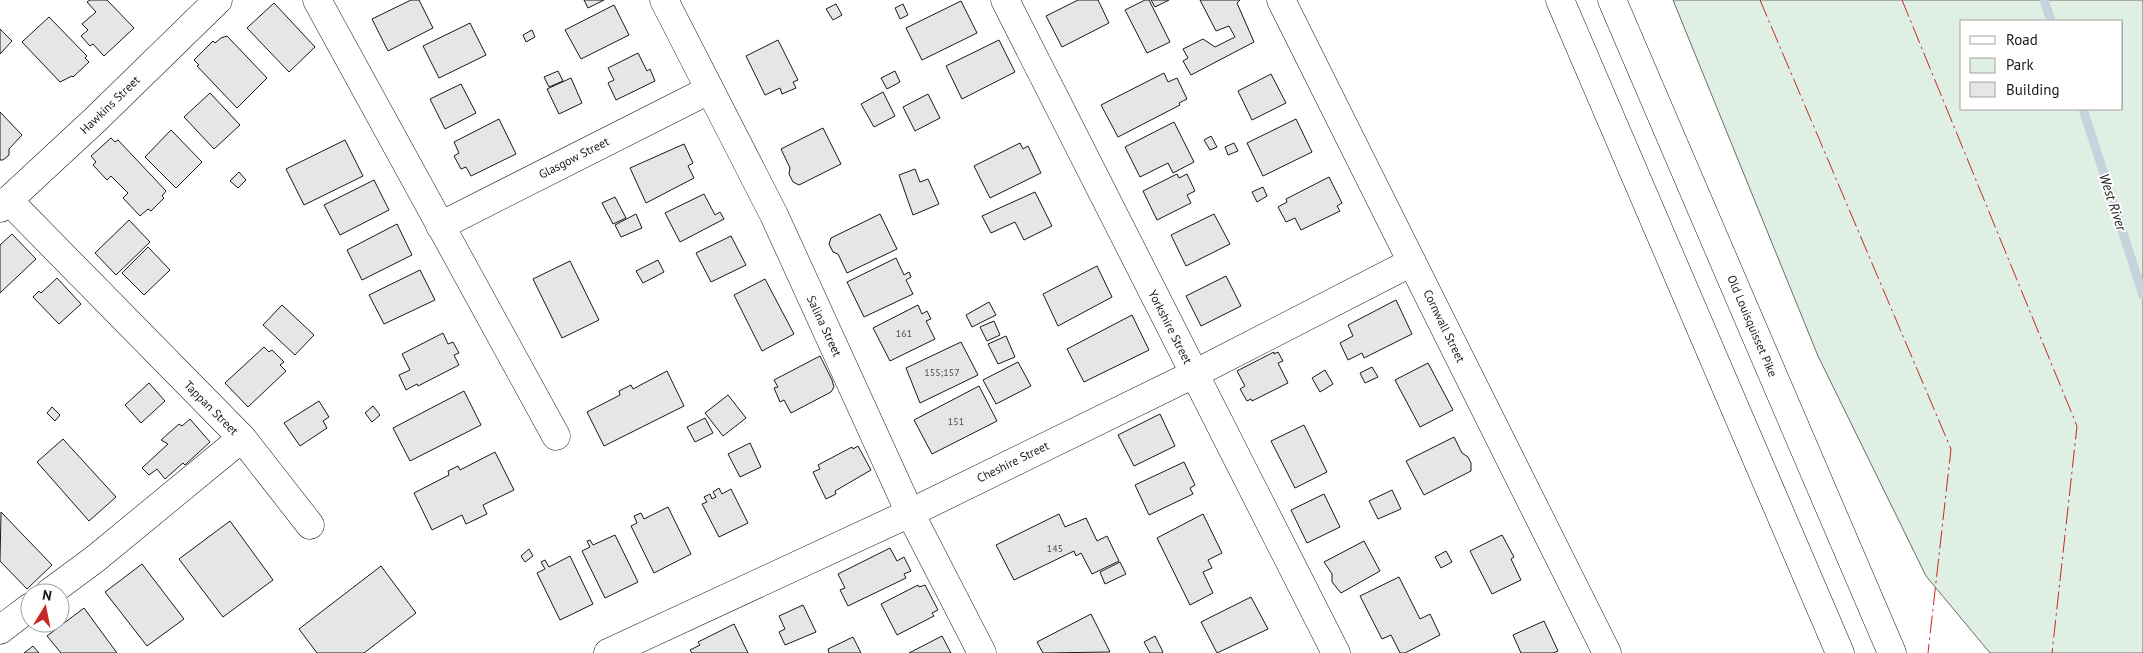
<svg xmlns="http://www.w3.org/2000/svg" width="2143" height="653" font-family="'PT Sans',sans-serif">
  <style>
    .green { fill: #e0efe3; stroke: #6a6a6a; fill-rule: evenodd }
    .lines { fill: none; stroke-linecap: round; stroke-linejoin: round }
    .stream { stroke: #c6d2dc; stroke-width: 9 }
    .building { fill: #e6e6e6; stroke: #1a1a1a }
    .minor-casing { stroke: #1a1a1a; stroke-width: 29 }
    .highway-casing { stroke: #1a1a1a; stroke-width: 29 }
    .minor { stroke: #fff; stroke-width: 28 }
    .highway { stroke: #fff; stroke-width: 28 }
    .power { stroke: #c62828; stroke-width: 1; stroke-dasharray: 18 4 2.5 4; stroke-linecap: butt }
    .labels { text-anchor: middle; stroke-width: 4; stroke-linejoin: round; paint-order: stroke }
    .number-label { font-size: 10px; fill: #4d4d4d }
    .street-label { font-size: 12px; fill: #1a1a1a; stroke: #fff }
    .water-label { font-size: 14px; font-style: italic; fill: #1a1a1a; stroke: #fff }
  </style>
  <rect width="100%" height="100%" fill="#fff"/>
  <path class="green" d="M1673,0H2143V653H1990L1926,576L1818,356ZM1962,21H2122V109H1962Z"/>
  <g class="lines">
    <path class="stream" d="M2044,0L2051,21
      M2083,109L2143,295"/>
  </g>
  <path class="building" d="M90,0H107L134,28L104,56L93,44L90,46L81,36L88,30L82,24L96,12L87,2Z
    M411,0H419L433,28L388,51L372,19Z
    M584,0H604L588,8Z
    M1078,0H1098L1109,23L1062,47L1046,16Z
    M1145,0H1149L1170,42L1147,53L1125,10Z
    M1151,0H1169L1155,7Z
    M1200,0H1240L1237,3L1254,42L1191,75L1183,61L1188,58L1183,49L1203,39L1215,47L1235,37L1229,26L1216,31Z
    M961,1L977,33L922,60L906,28Z
    M274,3L315,47L289,72L247,28Z
    M836,4L842,15L833,20L826,9Z
    M903,4L908,15L900,19L895,8Z
    M614,5L629,35L581,59L565,30Z
    M49,17L87,56L85,58L89,62L73,77L72,76L60,82L22,42Z
    M470,23L486,55L439,78L423,46Z
    M0,29L12,41L0,54Z
    M532,30L535,37L526,42L523,35Z
    M227,36L267,78L237,108L197,66L199,65L194,60L213,41L215,43L221,38Z
    M778,40L798,80L793,82L796,88L782,94L780,88L765,95L746,56Z
    M999,40L1015,72L962,99L946,66Z
    M638,53L647,71L650,69L655,81L616,100L608,83L614,80L608,68Z
    M558,71L563,81L549,87L544,77Z
    M895,71L900,82L887,89L881,78Z
    M1164,73L1168,82L1177,78L1187,99L1179,103L1180,105L1118,137L1101,105Z
    M1271,74L1286,103L1252,120L1238,91Z
    M571,78L582,103L559,114L547,89Z
    M461,84L476,113L445,129L430,99Z
    M883,92L895,116L874,127L861,104Z
    M210,93L240,125L214,149L184,117Z
    M928,94L940,118L915,131L903,107Z
    M0,112L22,135L9,149V155L3,160H0Z
    M499,119L516,154L471,176L466,167L461,169L454,156L459,153L454,142Z
    M1296,119L1312,152L1263,176L1247,143Z
    M1174,122L1194,162L1173,173L1168,163L1140,177L1125,147Z
    M823,128L841,164L799,185L793,182L789,174L790,168L781,149Z
    M171,130L202,162L176,188L145,157Z
    M1211,136L1217,147L1210,150L1204,140Z
    M111,138L115,142L118,140L166,191L162,196L164,198L151,211L148,209L140,216L123,198L128,193L111,176L107,180L93,165L96,162L91,156Z
    M345,140L363,176L304,205L286,169Z
    M1020,143L1023,149L1028,146L1041,173L990,198L974,166Z
    M1234,143L1238,151L1228,155L1225,147Z
    M684,144L693,163L688,166L694,178L646,203L630,168Z
    M915,169L920,182L928,179L939,204L913,215L899,175Z
    M239,172L246,180L238,188L230,181Z
    M1177,174L1179,178L1187,174L1195,191L1187,195L1191,203L1157,220L1143,191Z
    M1329,177L1342,203L1337,206L1340,211L1301,230L1295,218L1286,222L1278,207L1287,202L1286,199Z
    M374,180L389,210L340,235L324,205Z
    M1263,187L1267,196L1257,202L1252,192Z
    M1035,192L1052,226L1024,240L1015,222L991,233L982,216Z
    M704,194L715,215L720,212L724,219L680,242L665,213Z
    M615,197L626,218L613,224L602,203Z
    M636,214L642,228L621,237L615,225Z
    M880,214L897,249L847,273L838,254L833,252L829,244L831,238Z
    M1214,214L1230,244L1186,266L1171,235Z
    M129,220L150,242L116,275L95,253Z
    M397,224L412,255L362,280L347,250Z
    M12,234L36,259L0,293V245Z
    M731,236L746,265L711,282L696,253Z
    M148,247L170,270L144,295L122,273Z
    M896,258L904,275L909,272L911,277L906,280L913,294L864,317L847,282Z
    M658,260L664,272L643,283L636,271Z
    M570,261L599,320L562,338L533,279Z
    M1097,266L1112,297L1058,326L1043,294Z
    M420,270L435,300L384,324L369,295Z
    M1226,276L1241,306L1201,326L1186,296Z
    M57,278L81,304L59,324L33,297L39,291L41,293Z
    M765,279L794,334L762,351L734,295Z
    M1396,300L1412,334L1364,358L1362,353L1348,360L1340,343L1353,336L1348,325Z
    M989,302L996,315L972,327L966,315Z
    M282,305L314,335L295,355L263,325Z
    M918,305L922,314L927,311L931,319L926,321L935,339L890,361L873,328Z
    M1132,315L1149,350L1084,382L1067,349Z
    M994,321L1000,335L987,341L980,327Z
    M443,333L448,344L453,342L459,353L454,355L459,365L418,386L417,384L406,390L399,375L410,370L402,354Z
    M1006,336L1015,357L998,364L988,344Z
    M961,342L978,375L920,403L906,368Z
    M264,347L269,352L272,350L284,362L280,365L286,371L248,407L225,383Z
    M1274,352V354L1278,352L1283,361L1278,363L1288,383L1252,401L1251,399L1247,401L1240,389L1245,386L1237,371Z
    M820,356L832,380L834,387L831,392L791,413L784,400L780,402L774,388L778,387L774,380Z
    M1018,362L1031,386L996,404L983,380Z
    M1428,363L1453,410L1420,427L1395,380Z
    M1372,367L1378,377L1365,383L1360,373Z
    M1325,370L1333,384L1320,392L1312,378Z
    M667,371L684,406L604,446L587,412L620,395L619,391L631,385L633,389Z
    M149,383L165,401L141,423L125,405Z
    M979,386L997,421L932,454L914,420Z
    M464,391L481,425L410,461L393,428Z
    M728,395L746,418L723,436L705,413Z
    M319,401L329,417L323,421L327,428L300,446L284,423Z
    M373,406L380,415L372,422L365,413Z
    M52,407L60,415L55,421L47,413Z
    M1160,414L1175,446L1134,466L1118,435Z
    M705,418L713,433L695,442L687,427Z
    M190,419L210,442L185,465L183,463L165,479L157,469L149,475L142,468L168,444L161,440L179,424L182,426Z
    M1304,425L1327,472L1295,488L1271,441Z
    M1454,437L1462,453L1468,457L1471,463V471L1424,495L1406,461Z
    M63,439L116,497L89,521L37,462Z
    M750,443L761,467L740,477L728,454Z
    M858,446L871,470L835,491L836,494L826,499L813,472L820,469L818,465L852,447L853,449Z
    M495,452L514,490L483,505L487,514L466,524L462,515L432,530L414,493L449,475L448,471L458,466L460,470Z
    M1184,462L1195,485L1190,488L1193,494L1149,515L1135,485Z
    M719,488L722,494L731,489L748,523L719,537L702,504L707,502L704,497L710,494L712,499L716,497L713,492Z
    M1392,490L1401,509L1378,519L1369,501Z
    M1324,494L1340,527L1307,543L1291,510Z
    M668,507L691,554L654,573L631,526L637,523L634,516L641,513L644,519Z
    M1,512L52,565L27,589L0,561Z
    M1059,514L1065,527L1086,518L1097,541L1107,536L1119,561L1092,574L1081,553L1076,556L1074,551L1014,580L996,545Z
    M1203,514L1222,553L1208,560L1212,568L1203,572L1213,593L1190,605L1157,538Z
    M230,521L273,580L223,617L179,559Z
    M615,535L638,582L605,598L582,551L590,547L587,541L590,540L593,545Z
    M1502,535L1514,557L1511,559L1521,580L1492,594L1470,551Z
    M1364,541L1380,571L1341,593L1332,582V574L1324,562Z
    M890,548L897,561L904,557L911,571L904,574L906,578L848,606L840,590L845,588L838,574Z
    M529,549L533,556L525,562L521,556Z
    M1446,551L1452,562L1441,568L1435,557Z
    M570,556L593,604L560,620L537,573L545,569L541,562L545,560L549,567Z
    M1120,562L1126,574L1105,584L1100,572Z
    M142,564L184,619L147,646L105,592Z
    M381,566L416,613L364,653H317L299,629Z
    M1399,577L1420,619L1430,614L1440,635L1405,653H1400L1391,635L1382,639L1360,596Z
    M918,585L919,587L925,585L938,610L932,613L934,616L897,635L881,604Z
    M1251,597L1268,629L1217,653L1201,622Z
    M803,605L816,632L785,645L779,632L785,629L779,616Z
    M84,608L117,653H61L47,636Z
    M1091,614L1110,652L1043,653L1037,642Z
    M1544,621L1558,651L1553,653H1521L1513,635Z
    M734,624L748,653H692L690,650L700,645L698,642Z
    M942,636L951,653H909Z
    M1155,636L1163,652L1162,653H1150L1144,642Z
    M853,637L861,653H829L828,649Z
    M33,646L39,653H24Z"/>
  <g class="lines">
    <g class="minor-casing">
      <path id="minor" d="M317,0C398,145 475,291 556,436
        M664,0L774,215L910,513L982,653
        M1005,0L1336,653
        M1281,0L1607,653
        M8,200L242,438L310,525
        M0,208L95,120L218,0
        M440,226L709,90
        M49,593L95,559L242,438
        M0,630L30,607
        M608,653L910,513L1196,373L1412,262"/>
    </g>
    <g class="highway-casing">
      <path id="highway" d="M1560,0L1840,653
        M1612,0L1892,653"/>
    </g>
    <use href="#minor" class="minor"/>
    <use href="#highway" class="highway"/>
    <path class="power" d="M1760,0L1951,449L1928,653
      M1902,0L2077,426L2052,653"/>
  </g>
  <g class="labels">
    <g class="number-label">
      <text x="904" y="337">161</text>
      <text x="942" y="376">155;157</text>
      <text x="956" y="425">151</text>
      <text x="1055" y="552">145</text>
    </g>
    <g class="street-label">
      <text transform="translate(110 105) rotate(-44)" y="4">Hawkins Street</text>
      <text transform="translate(574 158) rotate(-27)" y="4">Glasgow Street</text>
      <text transform="translate(824 326) rotate(65)" y="4">Salina Street</text>
      <text transform="translate(1444 326) rotate(64)" y="4">Cornwall Street</text>
      <text transform="translate(1752 326) rotate(67)" y="4">Old Louisquisset Pike</text>
      <text transform="translate(1170 327) rotate(63)" y="4">Yorkshire Street</text>
      <text transform="translate(211 408) rotate(45)" y="4">Tappan Street</text>
      <text transform="translate(1013 462) rotate(-26)" y="4">Cheshire Street</text>
    </g>
    <g class="water-label">
      <text transform="translate(2113 202) rotate(72)" y="5">West River</text>
    </g>
  </g>
  <rect x="1960" y="20" width="162" height="90" fill="#ffffff" stroke="#a3a3a3"/>
  <rect x="1970" y="36" width="25" height="8" fill="#ffffff" stroke="#a3a3a3"/>
  <text x="2006" y="45" font-size="15" fill="#1a1a1a">Road</text>
  <rect x="1970" y="58" width="25" height="15" fill="#e0efe3" stroke="#a3a3a3"/>
  <text x="2006" y="70" font-size="15" fill="#1a1a1a">Park</text>
  <rect x="1970" y="82" width="25" height="15" fill="#e6e6e6" stroke="#a3a3a3"/>
  <text x="2006" y="95" font-size="15" fill="#1a1a1a">Building</text>
  <g transform="translate(45 608) rotate(10)"><circle r="24" fill="#ffffff" stroke="#a3a3a3"/>
  <path d="M0-4L9 19L0 12L-9 19Z" fill="#c62828"/>
  <text y="-8" font-size="14" font-weight="bold" text-anchor="middle" fill="#1a1a1a">N</text>
  </g>
</svg>
